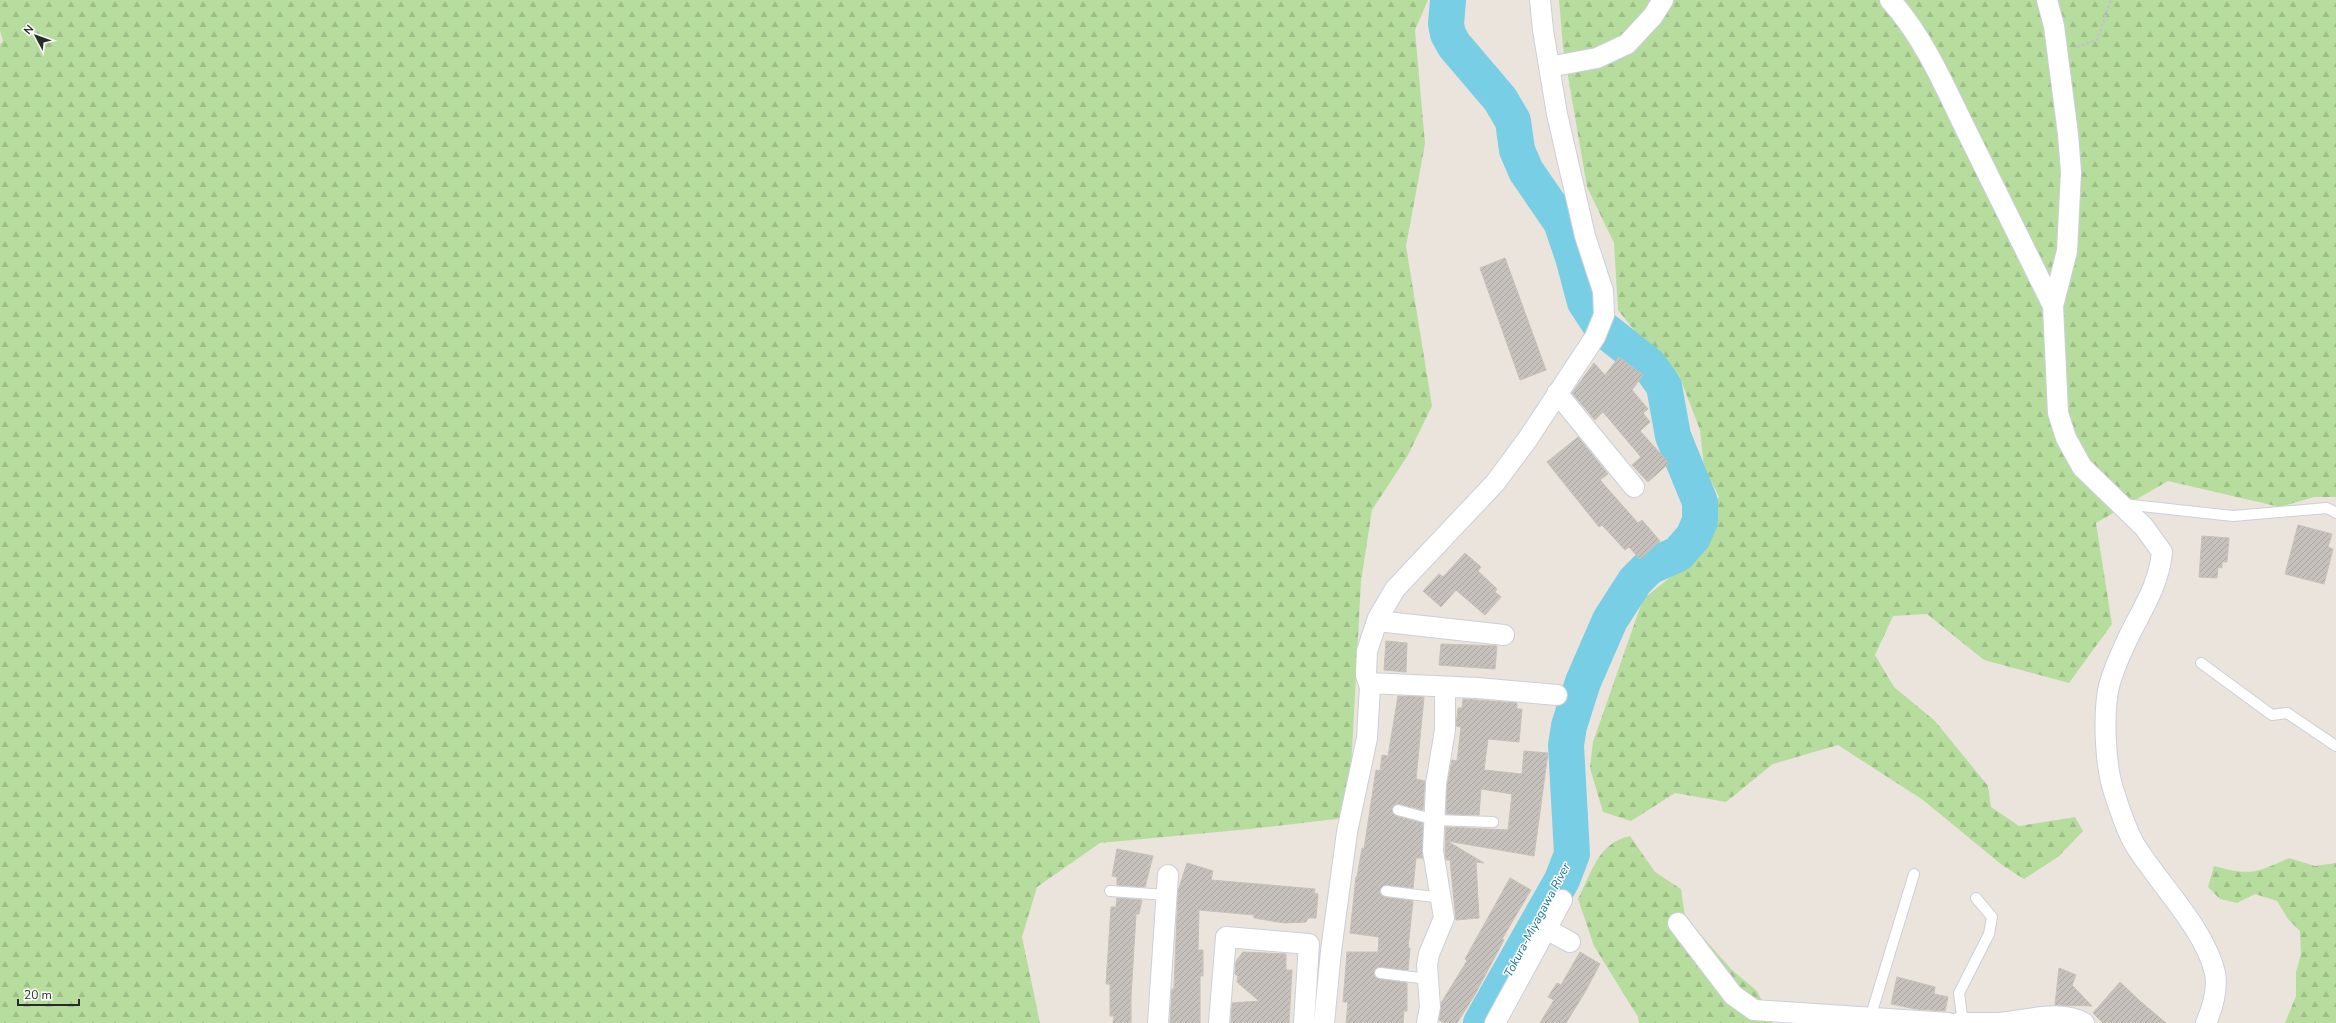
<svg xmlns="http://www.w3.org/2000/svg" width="2336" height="1023" font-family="'Nunito Sans',sans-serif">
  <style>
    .forest { fill: url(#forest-firs) }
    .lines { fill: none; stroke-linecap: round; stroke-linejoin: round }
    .river { stroke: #78cfe5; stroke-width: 36 }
    .building { fill: url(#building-hatch); stroke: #c6c0b7 }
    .service-casing { stroke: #cbcfda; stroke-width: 12 }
    .minor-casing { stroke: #cbcfda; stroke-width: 22 }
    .path { stroke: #c3c3c3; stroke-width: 2.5; stroke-dasharray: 3 2; stroke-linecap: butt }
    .service { stroke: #fff; stroke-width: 10 }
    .minor { stroke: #fff; stroke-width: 20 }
    .labels { text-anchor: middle; stroke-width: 3; stroke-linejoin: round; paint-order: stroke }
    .water-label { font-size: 12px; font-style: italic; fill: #186e90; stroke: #fff }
  </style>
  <defs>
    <pattern id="forest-firs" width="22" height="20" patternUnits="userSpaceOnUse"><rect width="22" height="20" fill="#b7dd9e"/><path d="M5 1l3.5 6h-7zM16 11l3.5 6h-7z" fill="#9ebe88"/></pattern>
    <pattern id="building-hatch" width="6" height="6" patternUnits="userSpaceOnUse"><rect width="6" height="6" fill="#c6c1bc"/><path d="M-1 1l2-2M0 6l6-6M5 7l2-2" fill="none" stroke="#aaa6a2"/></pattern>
  </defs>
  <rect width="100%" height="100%" fill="#ebe4dd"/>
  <path class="forest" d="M0,0H1428L1415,30L1425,144L1406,246L1432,406L1408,455L1372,510L1361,581L1349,807L1345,818L1250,829L1100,843L1037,887L1022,937L1040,1023H0V44L3,41L0,31Z
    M1559,0H2336V497H2314L2280,507L2168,481L2096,523L2112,624L2069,683L1984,660L1927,614L1893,616L1875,655L1894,687L1935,721L1988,786L1991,807L2019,826L2075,817L2083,831L2058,857L2024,879L2002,865L1923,800L1838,745L1773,764L1726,802L1675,793L1631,821L1603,812L1590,768L1593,742L1643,599L1682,568L1699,547L1719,497L1704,467L1700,430L1679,375L1638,335L1618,310L1614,243L1587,187L1563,47Z
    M1630,836L1655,872L1681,889L1685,917L1732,970L1757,991L1773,1023H1639L1638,1017L1594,946L1578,899C1592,872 1598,843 1630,836Z
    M2289,858L2315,866L2336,863V1023H2285L2296,996V972L2301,954L2300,931L2288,919L2277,901L2255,894L2237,903L2220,899L2208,887L2214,866C2250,876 2256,873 2289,858Z"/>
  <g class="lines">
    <path class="river" d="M1448,0L1446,24L1448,34L1454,45L1500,99L1513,121L1517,150L1526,171L1561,222L1573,257L1585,302L1602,328L1649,365L1664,386L1673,436L1700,502V521L1693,537L1678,554L1649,567L1635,581L1610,620L1583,682L1569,726L1566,745L1572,854L1562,880L1481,1023"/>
  </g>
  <path class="building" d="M1505,258L1546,370L1520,380L1480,268Z
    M1619,357L1643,375L1632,390L1648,409L1643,413L1650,422L1640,431L1669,463L1648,482L1632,465L1641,457L1603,412L1595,420L1572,393L1594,363L1605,375Z
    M1578,437L1608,474L1600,480L1638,523L1642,520L1660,541L1640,559L1629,547L1625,550L1602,525L1599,527L1547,462Z
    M2298,525L2332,534L2328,547L2333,549L2324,584L2285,574Z
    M2202,536L2229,538L2227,562H2222V568L2218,567L2217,578L2199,577Z
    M1465,553L1481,567L1478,571L1497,589L1495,592L1501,597L1485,615L1456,590L1441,607L1423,591L1439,574L1443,577Z
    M1386,641L1407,643L1406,672L1384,670Z
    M1441,644L1497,646L1495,669L1439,665Z
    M1398,696L1424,697L1416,779L1425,781L1423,810L1399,804L1394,805L1392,809L1396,816L1423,823V858H1416L1413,888L1386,885L1380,890V894L1385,897L1413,901L1408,948H1410L1408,970L1380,967L1375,969L1374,973L1379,979L1407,983V1011H1404L1403,1023H1346L1348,1002H1343L1347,952H1378L1379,937L1350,933L1356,877H1357L1362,848L1364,849L1376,770L1380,771L1382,755L1388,756Z
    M1463,699L1517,703V709H1522L1519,742L1488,739L1484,770L1522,774L1524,751L1548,753L1534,856L1447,841L1484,863L1476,862L1479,918L1456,920L1450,860H1446L1445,850L1446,827L1508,830L1512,794L1481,789L1479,815L1446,814L1447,785L1452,760L1457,761L1461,727L1456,726L1458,708H1462Z
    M1117,849L1153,856L1145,887L1117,885V877L1112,876Z
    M1187,863L1213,871L1211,880L1315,889L1314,893L1318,894L1316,918H1308L1306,922L1284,923L1254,918V915L1199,910L1198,950H1203V976H1200V1023H1170L1172,989H1174L1178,891Z
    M1510,878L1531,890L1502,939L1504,940L1474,996L1457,1023H1444L1439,1020L1441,1003L1467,961L1465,959Z
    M1117,898L1142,900L1139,914H1136L1131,997V1023H1113L1114,1016H1110V984H1106L1111,907H1116Z
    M1243,952L1286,954V970H1292L1289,1023H1231L1232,1003L1259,1001L1237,982L1238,976L1235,974L1236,961Z
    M1580,952L1600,964L1585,992L1566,1023H1540L1554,1000L1548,997L1557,983L1561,985Z
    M2059,968L2076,975L2072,985L2092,1006L2055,1005Z
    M1897,977L1935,987L1934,994L1948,997L1945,1011L1916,1009L1891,1004Z
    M2120,982L2140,1001L2166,1023H2103L2093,1013Z"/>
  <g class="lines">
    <g class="service-casing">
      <path id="service" d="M2123,504L2233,516L2327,508L2336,513
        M2201,663L2272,715L2287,713L2336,746
        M1398,810L1435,820L1493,822
        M1110,891L1167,895
        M1386,891L1442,898
        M1380,973L1428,979
        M1870,1018L1914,874
        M1963,1023L1959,993L1989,934L1992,917L1976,898"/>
    </g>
    <g class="minor-casing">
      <path id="minor" d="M1890,0C1923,36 1944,85 1965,128C1995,188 2024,247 2053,306
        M2047,0L2054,26L2068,134L2071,172L2067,251L2053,306L2058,413L2066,438L2082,467L2144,527L2162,552C2159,585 2142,609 2128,638C2121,653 2113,671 2109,686C2103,713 2105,762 2113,789C2119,807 2125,828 2135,845C2159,884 2205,929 2215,973C2218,989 2212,1009 2206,1023
        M1549,67L1597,58L1627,44L1653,16L1663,0
        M1557,393L1634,487
        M1377,621L1504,635
        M1369,683L1477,688L1557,695
        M1678,923L1733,995L1754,1010L1948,1023
        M1546,929L1570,942
        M1158,1023L1168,875
        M1219,1023L1226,937L1309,944L1304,1023
        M1324,1023L1331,951L1347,832L1367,738L1370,687L1366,675L1367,651L1378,618L1395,589L1495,483L1527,440L1595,337L1604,315L1603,291L1585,236L1557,114L1543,30L1540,0
        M1427,1023L1430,1007L1427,965L1429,954L1444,918L1433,851L1436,784L1445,730V688
        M1495,1023L1562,900
        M1958,1023C1972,1023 1985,1023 1999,1023C2026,1021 2059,1009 2084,1023"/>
    </g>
    <path class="path" d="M2077,47L2097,40L2111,0"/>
    <use href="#service" class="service"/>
    <use href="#minor" class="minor"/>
  </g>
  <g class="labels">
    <g class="water-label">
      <text transform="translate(1537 920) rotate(-62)" y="4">Tokura-Miyagawa River</text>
    </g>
  </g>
  <g transform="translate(36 36) rotate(311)" stroke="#ffffff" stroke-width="3" paint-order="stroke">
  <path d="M0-3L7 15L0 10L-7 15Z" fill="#2a2a2a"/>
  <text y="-6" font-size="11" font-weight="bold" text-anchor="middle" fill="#2a2a2a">N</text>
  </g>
  <path d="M18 999v6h61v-6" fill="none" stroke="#2a2a2a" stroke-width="2"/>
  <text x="24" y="999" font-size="12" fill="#2a2a2a" stroke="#ffffff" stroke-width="3" paint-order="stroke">20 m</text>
</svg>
